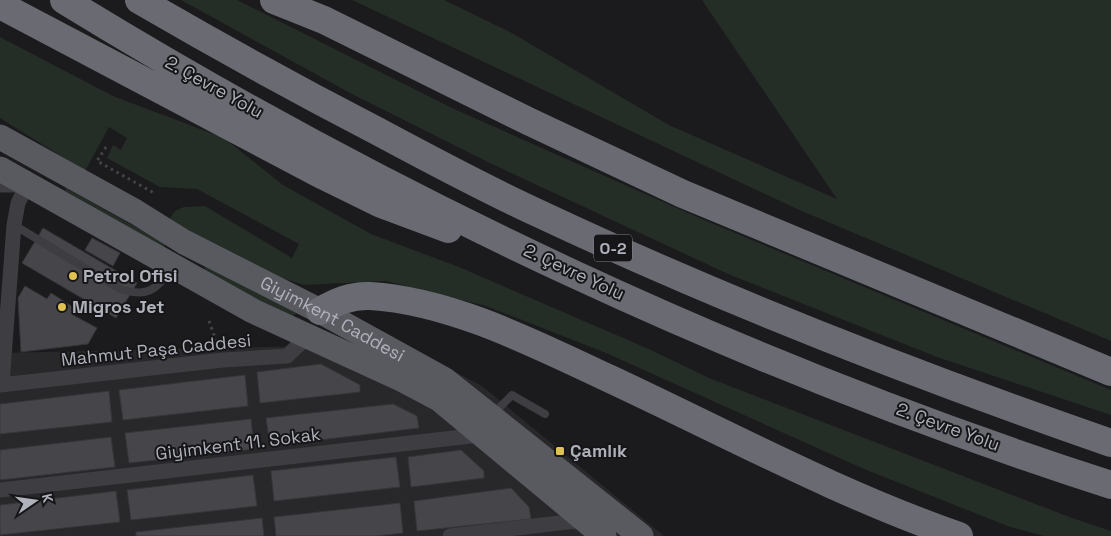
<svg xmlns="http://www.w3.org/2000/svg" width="1111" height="536" font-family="'Space Grotesk',sans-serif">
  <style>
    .built { fill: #28272a }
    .green { fill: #252d27 }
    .building { fill: #46464a; stroke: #363539 }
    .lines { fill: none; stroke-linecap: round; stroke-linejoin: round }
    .path { stroke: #434349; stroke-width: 3; stroke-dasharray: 2.5 4; stroke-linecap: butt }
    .service { stroke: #3d3d42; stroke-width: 8 }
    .minor { stroke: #3d3d42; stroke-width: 15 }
    .primary { stroke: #595960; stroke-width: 25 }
    .motorway { stroke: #696a72; stroke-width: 28 }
    .poi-dot { fill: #dfc251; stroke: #161618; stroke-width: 2 }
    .labels { text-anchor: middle; stroke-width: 4; stroke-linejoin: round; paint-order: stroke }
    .shield { fill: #161618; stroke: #81828a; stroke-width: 1 }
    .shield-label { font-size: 16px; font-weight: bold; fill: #afb1bb }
    .street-label { font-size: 18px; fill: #afb1bb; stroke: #161618 }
    .poi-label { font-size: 18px; font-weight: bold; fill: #afb1bb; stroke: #161618; text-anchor: start }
  </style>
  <rect width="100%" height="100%" fill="#1b1b1d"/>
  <path class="built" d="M402,344L482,386L664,536H0V353Z"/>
  <path class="green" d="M181,0H237L454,109L704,220L1111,390V415L937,357L728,274L494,165L352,94Z
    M352,0H444L510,32L669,125L837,199L702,0H1111V341L797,209Z
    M0,37L113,96L224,138L283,185L371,234L459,267L651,350L709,378L1072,518L1111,531V536H1044L1010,527L864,469L606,353L486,306L386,281L304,285L282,278L220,248L169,220L175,211L184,207L205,206L292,258L299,244L197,189L160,187L107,158L113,145L121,150L127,138L109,127L85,171L0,118Z
    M66,188L166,244L163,249L65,191Z
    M206,267L293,307L297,313L289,319L203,270Z"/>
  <path class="building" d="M43,228L137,283L116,318L22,263Z
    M92,238L120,253L113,266L85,250Z
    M25,286L47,299L51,293L76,309L73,315L97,328L88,344L21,352L18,298Z
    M321,364L360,385V392L260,403L257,372Z
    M245,375L248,406L123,420L119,390Z
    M109,391L112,422L0,434V404Z
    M393,404L417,416L419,428L270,446L266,418Z
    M251,419L254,449L129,463L125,433Z
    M111,437L115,467L0,480V450Z
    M461,450L484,471V478L411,487L408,457Z
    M396,457L400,487L274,501L271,471Z
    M253,475L257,506L131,520L127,490Z
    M511,488L529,507L531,519L417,531L414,501Z
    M116,491L120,522L0,535V505Z
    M400,503L403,533L377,536H276L274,517Z
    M262,518L264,536H136V532Z"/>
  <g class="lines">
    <path class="path" d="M106,147L97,161L154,193
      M209,321L218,346"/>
    <path class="service" d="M14,225L120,289C145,297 157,292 170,268
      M493,414L512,395L545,414"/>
    <path class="minor" d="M0,185H27L18,203L14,225L2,384
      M0,385L223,360L287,356L308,336
      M0,490L480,435
      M450,536L584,520"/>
    <g class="primary">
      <path id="s1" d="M0,137L136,212L184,242L320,311L445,380L641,536"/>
      <path d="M0,169L253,311L403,380L439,399L604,536"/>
    </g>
    <path class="motorway" d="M64,0C391,201 745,367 1111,485
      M139,0C218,46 298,90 379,132C433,161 487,190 542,215C727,302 918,376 1111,443
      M274,0L324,20L528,121L683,194L1111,372
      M0,5L324,176L381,204L448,229
      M320,311C336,302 351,295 370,296C452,301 535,344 608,378C724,432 838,494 959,536"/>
  </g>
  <g class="poi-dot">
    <circle cx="73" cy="276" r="5"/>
    <circle cx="62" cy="307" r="5"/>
    <rect x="555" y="446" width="10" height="10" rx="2.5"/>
  </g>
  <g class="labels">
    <rect class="shield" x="594" y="234.5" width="38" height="27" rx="4"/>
    <g class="shield-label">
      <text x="613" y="254">O-2</text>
    </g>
    <g class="street-label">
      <text transform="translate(214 87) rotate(29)" y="6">2. Çevre Yolu</text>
      <text transform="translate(574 272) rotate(25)" y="6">2. Çevre Yolu</text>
      <text dy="6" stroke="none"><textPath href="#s1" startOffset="379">Giyimkent Caddesi</textPath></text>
      <text transform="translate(156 350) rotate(-6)" y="6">Mahmut Paşa Caddesi</text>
      <text transform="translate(948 427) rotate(20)" y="6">2. Çevre Yolu</text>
      <text transform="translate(238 444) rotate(-7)" y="6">Giyimkent 11. Sokak</text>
    </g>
    <g class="poi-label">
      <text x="83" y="282">Petrol Ofisi</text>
      <text x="72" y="313">Migros Jet</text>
      <text x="570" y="457">Çamlık</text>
    </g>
  </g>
  <g transform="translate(35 501) rotate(77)" stroke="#161618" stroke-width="4" paint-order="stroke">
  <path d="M0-4L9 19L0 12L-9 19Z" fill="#afb1bb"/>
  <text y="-8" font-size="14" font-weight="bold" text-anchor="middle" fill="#afb1bb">K</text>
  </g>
</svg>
